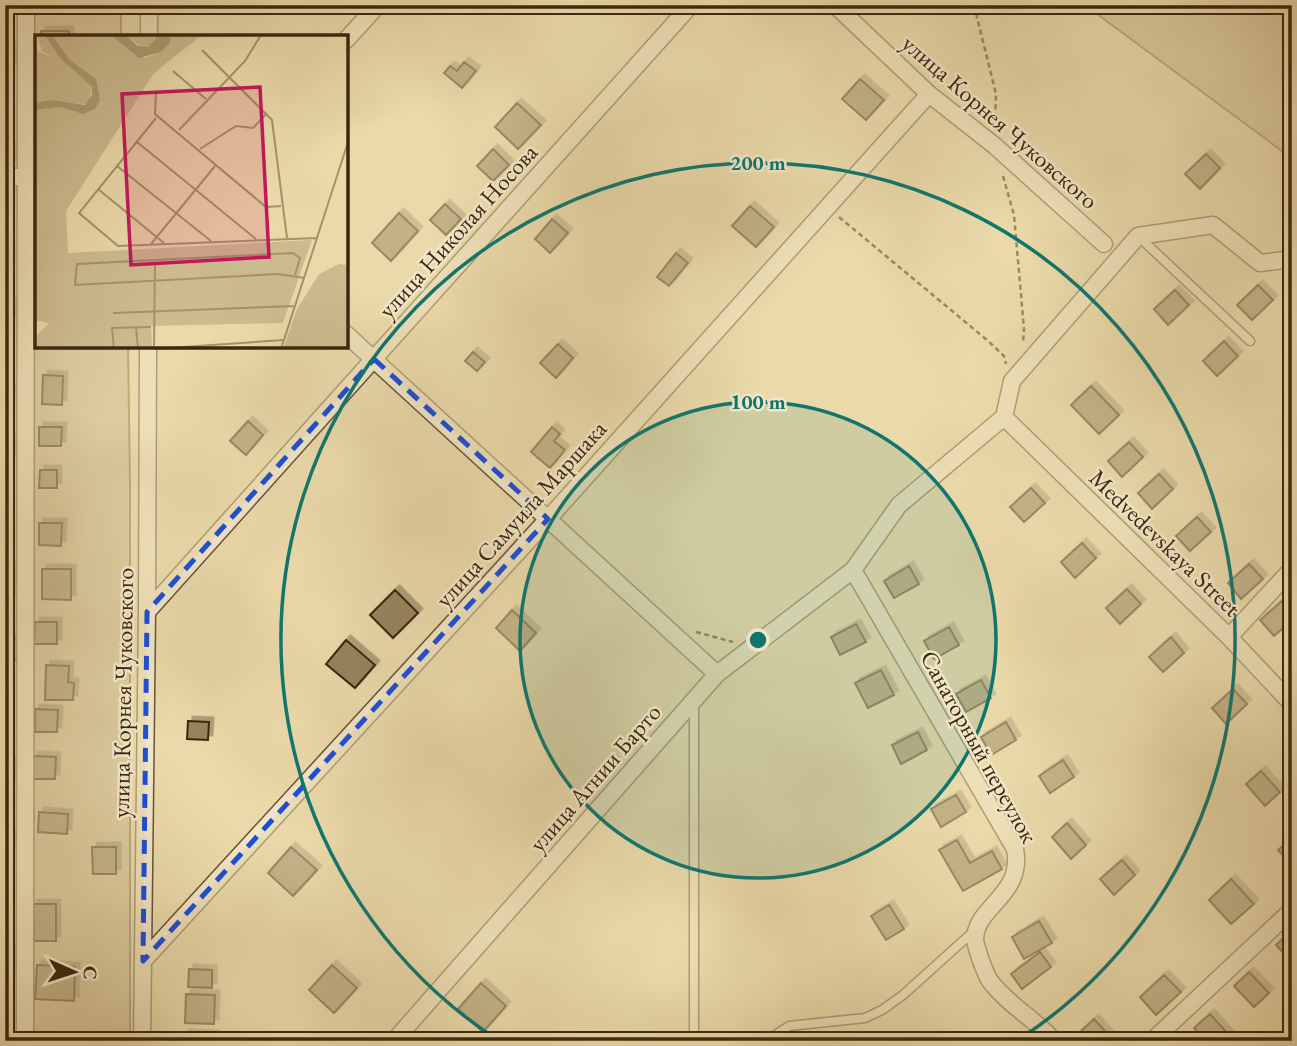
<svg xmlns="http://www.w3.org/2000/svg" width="1297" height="1046" font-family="'EB Garamond',serif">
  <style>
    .green { fill: #ccbb8f; stroke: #84724e; stroke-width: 2 }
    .building { fill: #96845f; stroke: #3b280e; stroke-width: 2; filter: url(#shadow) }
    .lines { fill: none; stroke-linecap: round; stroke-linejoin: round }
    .service-casing { stroke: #675435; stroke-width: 11 }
    .minor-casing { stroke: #675435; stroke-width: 19 }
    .path { stroke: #3b280e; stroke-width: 2.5; stroke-dasharray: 5 3.5; stroke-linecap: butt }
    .service { stroke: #f1e6c7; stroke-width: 8 }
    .minor { stroke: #f1e6c7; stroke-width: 16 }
    .marked { fill: none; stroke: #1d4ed8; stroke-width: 5; stroke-dasharray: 14 9; stroke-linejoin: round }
    .ring { fill: none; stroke: #0f766e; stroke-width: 3.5 }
    .labels { text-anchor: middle; stroke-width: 5; stroke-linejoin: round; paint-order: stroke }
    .street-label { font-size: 24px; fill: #3b280e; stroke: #f1e6c7 }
    .inset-road { fill: none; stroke: #a4926b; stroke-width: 2 }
    .view { fill: #c2185b; fill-opacity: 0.15; stroke: #c2185b; stroke-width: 3.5 }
    .inset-edge { fill: none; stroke: #3b280e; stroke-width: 3.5 }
    .centre { fill: #0f766e; stroke: #f1e6c7; stroke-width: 3.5 }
    .ring-label { font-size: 21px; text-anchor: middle; font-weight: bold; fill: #0f766e; stroke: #f1e6c7; stroke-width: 5; stroke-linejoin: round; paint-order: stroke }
  </style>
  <defs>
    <filter id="shadow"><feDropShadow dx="4.5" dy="-4.5" stdDeviation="0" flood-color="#0004"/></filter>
  </defs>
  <rect width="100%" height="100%" fill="#ead9a9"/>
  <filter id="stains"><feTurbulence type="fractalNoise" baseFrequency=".00286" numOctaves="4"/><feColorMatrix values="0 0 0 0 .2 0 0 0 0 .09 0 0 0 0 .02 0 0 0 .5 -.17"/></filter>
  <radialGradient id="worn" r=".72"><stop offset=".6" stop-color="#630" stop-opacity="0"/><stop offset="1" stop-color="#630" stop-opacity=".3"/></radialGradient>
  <path class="green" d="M5,5H121V37H37V346L128,347L130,482V1041H5Z
    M1085,5H1292V157L1286,154Z"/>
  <path class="building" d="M30,5H61L60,12H30Z
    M210,5H235V12H210Z
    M41,31H69V37H41Z
    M5,47H11V69H5Z
    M464,62L476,71L462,88L444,73L450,66L457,71Z
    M860,79L884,100L866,120L842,99Z
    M517,103L541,125L518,149L495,127Z
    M5,147H13L12,165H5Z
    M493,149L509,165L493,181L477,166Z
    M1206,154L1220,168L1200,189L1185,174Z
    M445,204L461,219L446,235L430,220Z
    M750,206L774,227L756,247L732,226Z
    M399,213L418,231L391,261L372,243Z
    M552,219L568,233L550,253L535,239Z
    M5,251L10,252L9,272L5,271Z
    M676,253L688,263L669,286L657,277Z
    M1258,285L1273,300L1252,320L1237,305Z
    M1175,290L1189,305L1168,325L1154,309Z
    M5,303H11V321H5Z
    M1224,341L1238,356L1217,376L1203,361Z
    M558,344L573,358L556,378L540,363Z
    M473,352L485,362L477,371L465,361Z
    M43,375L63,376L62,405L42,404Z
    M1091,386L1119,415L1099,434L1071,405Z
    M5,389H11L9,414H5Z
    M248,421L263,435L246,455L230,441Z
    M39,427H62L61,446H39Z
    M552,427L560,434L554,441L565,450L550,468L531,452Z
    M5,438L12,439V461H5Z
    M1129,442L1143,457L1122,477L1108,461Z
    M40,470H57V488H39Z
    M1159,474L1173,489L1152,509L1138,493Z
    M1031,488L1045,503L1024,522L1010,507Z
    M1197,517L1211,532L1190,551L1176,536Z
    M39,523H62L61,546L39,545Z
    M1082,543L1096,558L1075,578L1061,562Z
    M1249,564L1263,579L1241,599L1228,583Z
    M5,566H12V601H5Z
    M909,566L919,584L894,598L884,581Z
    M42,569H71V600L42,599Z
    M1127,589L1141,604L1120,624L1106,608Z
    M395,590L418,613L393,638L370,615Z
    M1282,601L1292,612V620L1274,636L1260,620Z
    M512,610L536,633L520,651L496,628Z
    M35,622H57V644H34Z
    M856,624L866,642L840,655L831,637Z
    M949,627L959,645L934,659L924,641Z
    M5,637L20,638V660L5,659Z
    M1171,637L1184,653L1163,672L1149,657Z
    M346,640L375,665L355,688L326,664Z
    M46,665L69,666L68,682L74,683L73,700H45Z
    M881,670L894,695L868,708L855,683Z
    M981,680L991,698L966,712L956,694Z
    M1233,689L1247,704L1226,724L1212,708Z
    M35,709L58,710L57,732H35Z
    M188,721L209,722L208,740L187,739Z
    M1006,722L1016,740L991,755L981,737Z
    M918,732L927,750L901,764L892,745Z
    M33,756L56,757L55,779H32Z
    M1063,760L1074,777L1050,793L1039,776Z
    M5,762H12L13,783H5Z
    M1261,771L1280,792L1265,806L1246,784Z
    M956,795L966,812L941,827L931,809Z
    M39,812L68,814L67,834L38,832Z
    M1067,823L1086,845L1071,859L1052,837Z
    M5,834H13L12,854H5Z
    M1292,838V865L1278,850Z
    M957,840L970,863L992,851L1002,869L963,891L939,850Z
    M92,847H116V874H93Z
    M291,847L317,870L293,896L268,873Z
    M1122,860L1135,875L1114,895L1100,879Z
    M1231,879L1254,904L1231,924L1209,900Z
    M5,901H9L8,936H5Z
    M33,904H56V941H34Z
    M889,905L904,929L886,940L871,916Z
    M1039,921L1052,943L1024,959L1012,937Z
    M1291,931L1292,932V962L1276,945Z
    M5,950H13L12,982L5,981Z
    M1040,952L1051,967L1022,989L1011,974Z
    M37,965L75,967L74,1001L35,999Z
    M332,965L357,988L334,1013L309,990Z
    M189,969L212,970V988L188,987Z
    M1249,972L1269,993L1254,1007L1234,986Z
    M1164,975L1181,992L1156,1015L1140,997Z
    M481,983L506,1006L483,1032L458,1009Z
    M186,994L215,995L214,1024L185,1023Z
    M1210,1014L1229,1035L1223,1041H1206L1194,1028Z
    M1094,1019L1114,1041H1086L1079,1033Z
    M184,1034L215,1035L214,1041H184Z"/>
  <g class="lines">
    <g class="service-casing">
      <path id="service" d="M1138,236L1250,341
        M694,704V1041
        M766,1041L789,1026L865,1018L882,1010L903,995L974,931"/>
    </g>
    <g class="minor-casing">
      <path id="minor" d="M835,5L929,94L995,146L1104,244
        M149,37V5
        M346,40L378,5
        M5,177H25
        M346,334L717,674
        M1004,417L1229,637L1292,704
        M1004,417L1012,381L1138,236L1213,225L1260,263L1292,259
        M853,570L1015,849C1024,896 975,906 975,940C976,947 979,954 981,961C984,968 986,975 990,981C1008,1005 1034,1018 1054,1041
        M147,612L691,5
        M1229,637L1292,569
        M143,961L548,519L929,94
        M25,1041L26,5
        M142,1041L147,612L148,346
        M394,1041L717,674L853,570L899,505L1004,417
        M1152,1041L1292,910"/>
    </g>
    <path class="path" d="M974,5L996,94L995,125
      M1003,176L1014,215L1024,329L1023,343
      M839,217L987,340L1004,356L1006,364
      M696,632L733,642"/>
    <use href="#service" class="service"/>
    <use href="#minor" class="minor"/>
  </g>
  <path d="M0 0H1297V1046H0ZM374,359L548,519L143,961L147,612Z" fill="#ead9a9" fill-opacity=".55" fill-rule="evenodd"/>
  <path class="marked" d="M374,359L548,519L143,961L147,612Z"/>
  <circle cx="758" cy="640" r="238" fill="#0f766e" fill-opacity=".12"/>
  <g class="ring">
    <circle cx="758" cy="640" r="238"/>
    <path d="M498 1040A477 477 0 1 1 1018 1040"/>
  </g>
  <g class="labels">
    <g class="street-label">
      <text transform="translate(1000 122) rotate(41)" y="8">улица Корнея Чуковского</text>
      <text transform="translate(458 231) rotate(-48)" y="8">улица Николая Носова</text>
      <text transform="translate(521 514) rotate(-48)" y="8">улица Самуила Маршака</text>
      <text transform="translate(1165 543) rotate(44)" y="8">Medvedevskaya Street</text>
      <text transform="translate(123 693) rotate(-89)" y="8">улица Корнея Чуковского</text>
      <text transform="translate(979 747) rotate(61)" y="8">Санаторный переулок</text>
      <text transform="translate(595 778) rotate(-49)" y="8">улица Агнии Барто</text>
    </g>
  </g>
  <g transform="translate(35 35)">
    <rect width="313" height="313" fill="#ead9a9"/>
    <path d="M2,0H10L25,23L57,52L54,69L0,68V8L3,17L18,22L7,16ZM17,0H76L110,23L126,17L135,8V0H181L163,3L119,38L31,176L33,218L277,205L248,288L116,291L117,313L0,314L3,299L14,288L0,285V75L25,72L41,77L65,65L60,44L35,25ZM90,0H124V2L119,11L107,12ZM304,229L313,230V313L248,314L262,274L284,239Z" fill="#ccbb8f"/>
    <path d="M10,0H17L35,25L61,44L65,65L60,74L48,79L25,72L0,75V68L16,65L50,70L57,60V52L25,23ZM76,0H90L103,11L113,12L124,0H135V8L126,17L104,23Z" fill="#ae9d74"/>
    <path class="inset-road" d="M167,15L237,85L252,203M138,36L171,64M121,58L120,79L231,172L246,171M121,83L44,178L83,211L282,203M144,95L210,26L226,0M102,107L221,204M165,114L201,91L218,93L232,78M82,131L176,206M63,154L129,208M116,209L180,131M260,240L265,223L258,218L42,229L40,250L243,239L270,243M78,278L260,271M101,293L103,314M119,311L120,225M79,314L77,293L116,292M119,314L249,305M246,314L314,104"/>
    <path class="view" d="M225,52L234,222L96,230L87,59Z"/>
    <rect width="313" height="313" class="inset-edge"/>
  </g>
  <circle cx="758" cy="640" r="10" class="centre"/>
  <g class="ring-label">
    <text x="758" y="170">200 m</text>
    <text x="758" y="409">100 m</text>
  </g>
  <rect width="1297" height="1046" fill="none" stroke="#ead9a9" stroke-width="28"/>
  <rect x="7" y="7" width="1283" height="1032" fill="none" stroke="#3b280e" stroke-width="3.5"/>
  <rect x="14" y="14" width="1269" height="1018" fill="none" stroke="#3b280e" stroke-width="2"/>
  <g transform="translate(74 972) rotate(93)" stroke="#f1e6c7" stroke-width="5" paint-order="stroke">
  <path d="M0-5L12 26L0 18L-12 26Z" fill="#3b280e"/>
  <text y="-10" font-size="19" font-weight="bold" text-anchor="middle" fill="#3b280e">С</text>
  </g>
  <rect width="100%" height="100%" filter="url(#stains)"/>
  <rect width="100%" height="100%" fill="url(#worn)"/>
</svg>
